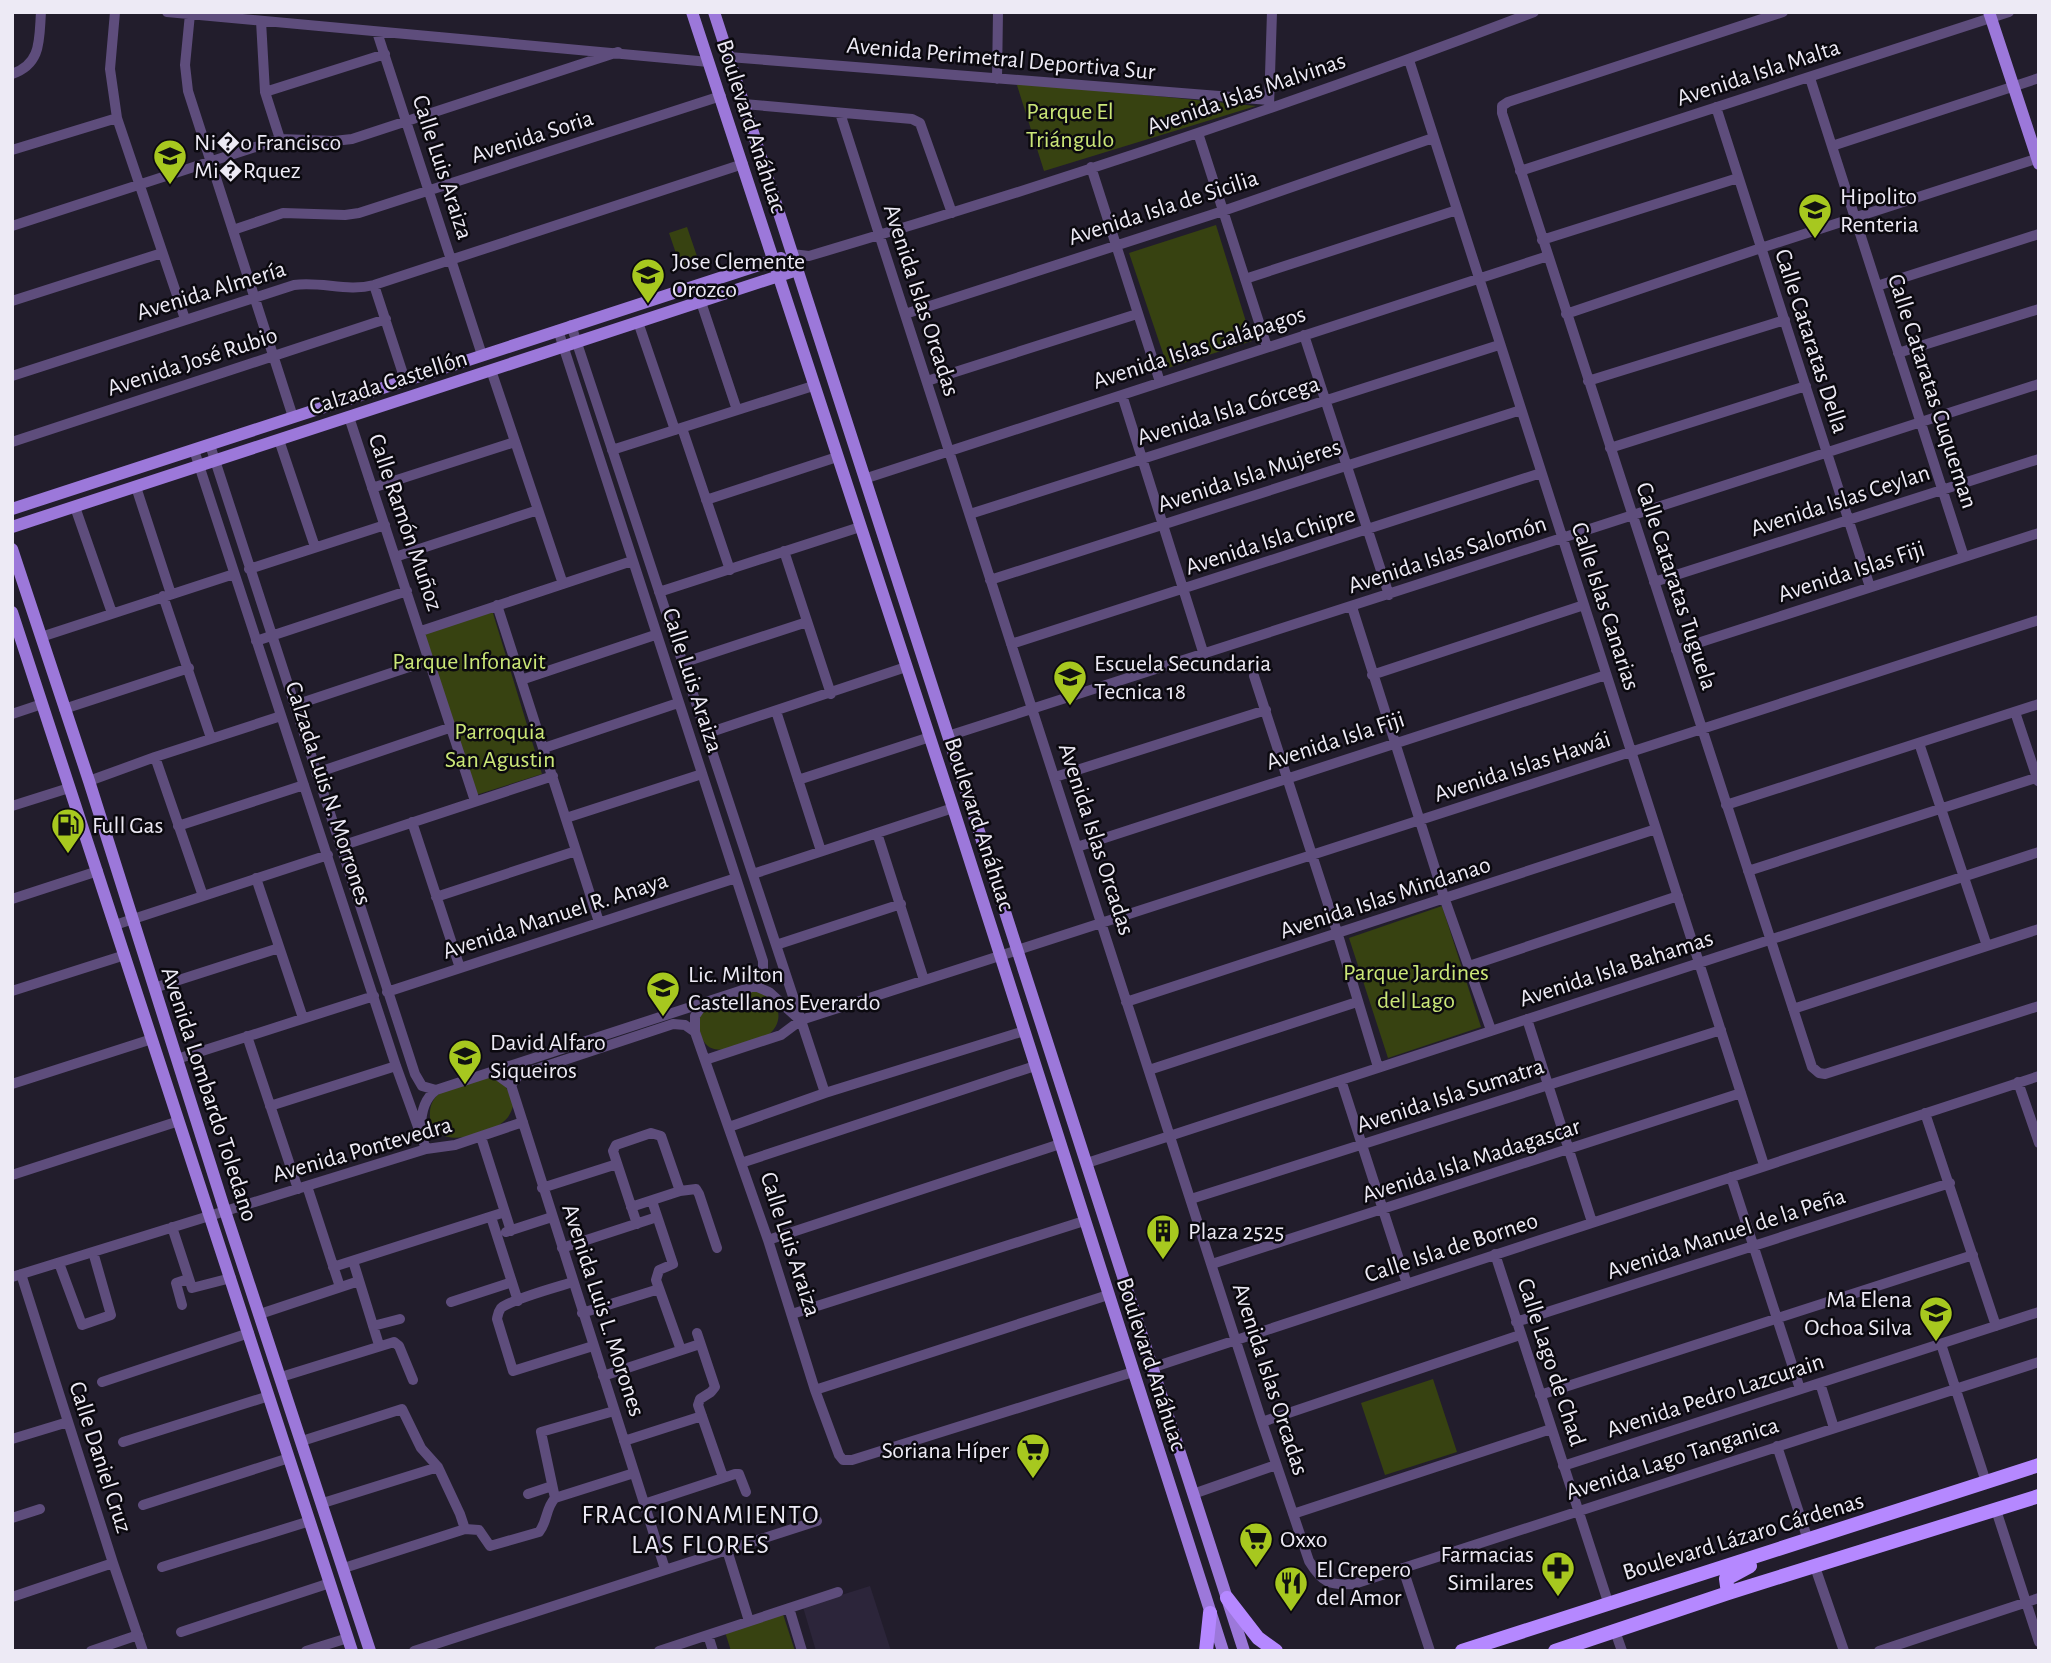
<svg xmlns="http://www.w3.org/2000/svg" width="2051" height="1663" font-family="'Alegreya Sans',sans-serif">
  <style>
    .built { fill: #2c253a }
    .green { fill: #374211 }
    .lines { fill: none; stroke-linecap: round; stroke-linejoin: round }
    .minor { stroke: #5e4d7c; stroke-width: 10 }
    .major { stroke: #9c78da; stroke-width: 12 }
    .highway { stroke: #b588ff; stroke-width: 14 }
    .labels { text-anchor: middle; stroke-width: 5; stroke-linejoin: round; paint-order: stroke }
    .street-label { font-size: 24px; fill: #edeaf5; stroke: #0b090f }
    .park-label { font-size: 24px; fill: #cbe778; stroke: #0b090f }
    .poi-label { font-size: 24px; fill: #edeaf5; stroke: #0b090f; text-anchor: start }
    .neighbourhood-label { font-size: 26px; letter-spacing: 2px; fill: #edeaf5; stroke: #0b090f }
  </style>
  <rect width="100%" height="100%" fill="#221d2c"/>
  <path class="built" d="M870,1586L891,1651H816L803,1607Z"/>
  <path class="green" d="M1016,82L1256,106L1044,171Z
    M1216,225L1252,341L1168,368L1129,253Z
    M687,227L699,262L681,268L669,233Z
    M492,610L542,774L476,795L422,634Z
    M1442,906L1481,1027L1388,1058L1349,938Z
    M755,991C777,994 788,1020 768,1035C762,1040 751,1042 743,1045C714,1054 702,1052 697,1020L708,1005Z
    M481,1078C503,1076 506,1085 514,1104C511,1111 510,1117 503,1122C485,1137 427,1152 430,1112C430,1105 434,1097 440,1093C451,1086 468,1083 481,1078Z
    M1433,1379L1457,1452L1385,1475L1361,1403Z
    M783,1614L795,1651H731L725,1632Z"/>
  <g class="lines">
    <path class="minor" d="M115,12L110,69L117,118L185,319
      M167,12L709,62
      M1783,12L1508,102L1502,106V113L1812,1067L1819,1073L1825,1074L2039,1006
      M190,14L185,65L188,91L293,417
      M261,21L265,92L280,139
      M377,32L482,355
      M729,57L1269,100
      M1409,60L1764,1165
      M12,74C42,64 39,39 41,12
      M1810,78L1964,557
      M997,79L998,12
      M265,92L385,54
      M744,104L912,119L920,123L952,213
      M1269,106L1272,12
      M1716,107L1870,587
      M840,113L1262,1422L1309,1561C1322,1582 1329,1586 1354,1584L2039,1362
      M1198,133L1267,347
      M1832,146L2039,78
      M12,150L117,118
      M1091,167L1160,382
      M1520,171L2009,12
      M12,226L280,139L334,141L352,139L618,52
      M233,230L283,213L345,215L359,213L721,96
      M1542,240L1738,178
      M792,254L809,256C1053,184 1296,103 1534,12
      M1245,279L1457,210
      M374,285L405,380
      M1877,286L2039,234
      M12,301L162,253
      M701,302L737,410
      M905,314L1223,211L1433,138
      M1566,314L1761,248L2039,158
      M638,322L675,430
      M571,325L825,1093
      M558,330L763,961V978L755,986
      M1304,335L1389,595
      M1898,353L2039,309
      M491,370L563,584
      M12,376L294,285C321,281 347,292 374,285L743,164
      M927,381L1137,314
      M1588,381L1785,320
      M1122,395L1204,655
      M349,417L475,801
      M682,428L730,570
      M279,440L315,547
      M12,442L386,319
      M210,445L415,1074L422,1086L436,1090
      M1610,448L1806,386
      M194,450L396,1066L426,1149
      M612,450L813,386
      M864,479L1548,256
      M136,487L171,594
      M372,488L515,442
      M706,500L837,457
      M75,507L112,613
      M970,514L1499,345
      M784,551L831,694
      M395,557L538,510
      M249,569L385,525
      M990,580L1521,410
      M1654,582L2039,459
      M659,592L860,527
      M163,596L211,738
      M497,605L599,922
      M1352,607L1445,900L1491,1030
      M421,631L632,561
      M41,637L234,574
      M256,641L407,591
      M1011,644L1541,473
      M1676,650L2039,533
      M682,663L807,622
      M1372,675L1584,605
      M1254,676L1338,935L1378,1067
      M521,680L655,635
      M295,705L430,660
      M64,709L189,668
      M776,711L821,851
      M2015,712L2038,781
      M12,714L42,704
      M705,734L906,667
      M948,736L2039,384
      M1919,743L1987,946
      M544,748L678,703
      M155,757L203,896
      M316,773L452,727
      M1055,777L1266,710
      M798,780L930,737
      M89,781L155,757L281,716
      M1726,805L2039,704
      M12,806L69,788
      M566,818L702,774
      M412,822L460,968
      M178,826L304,785
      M877,833L924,980
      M341,846L553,776
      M1077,847L1606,675
      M1748,871L2039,777
      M753,874L953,808
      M256,878L303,1018
      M436,897L576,851
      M12,899L98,871
      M115,925L328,855
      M776,945L901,904
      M1469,966L1678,896
      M755,986L769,992L800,1020
      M154,988L279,948
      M12,991L125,955
      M387,992L736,878
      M1126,1002L1656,829
      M704,1003L695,1016V1032L768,1240L815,1390L839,1455L843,1460H852L1133,1372
      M1793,1009L2039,929
      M1527,1019L1592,1222
      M247,1036L298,1189
      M177,1059L374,996
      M705,1060L781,1035L801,1020L2039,620
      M1149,1070L1357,1002
      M493,1072L511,1085L665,1569
      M1341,1080L1407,1284
      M2018,1082L2039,1143
      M12,1084L152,1039
      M511,1085L519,1075L673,1024L685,1025L695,1032
      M270,1106L396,1066
      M1925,1113L1996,1326
      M421,1127C421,1113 424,1099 436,1090L755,986
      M729,1127L825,1093L1024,1031
      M481,1137L511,1231
      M741,1163L1035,1066
      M1087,1163L2039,852
      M12,1175L179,1121
      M1731,1177L1800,1389
      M307,1186L340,1287
      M542,1188L617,1164
      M1191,1199L1721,1030
      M652,1201L673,1264L659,1270L656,1280L681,1350
      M631,1207L680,1191L696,1189L699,1194L717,1248
      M491,1217L518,1301
      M637,1224L613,1151L616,1145L651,1133L661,1136L680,1191
      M172,1227L192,1288L231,1278
      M506,1232L552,1217
      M768,1240L1060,1144
      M562,1248L657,1217
      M1495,1254L1608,1602
      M353,1261L379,1345
      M59,1263L82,1325L111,1315L93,1252
      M1212,1264L1741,1093
      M333,1267L505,1212
      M21,1274L113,1563L143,1651
      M12,1277L426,1149L455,1145L523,1122
      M573,1282C557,1287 512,1299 501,1308C498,1312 498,1314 497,1319L513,1371L593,1346
      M451,1302L512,1282
      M182,1305L176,1283L188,1279
      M582,1313L659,1289
      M260,1314L359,1281
      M792,1314L1084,1221
      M1516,1322L1950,1183
      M373,1326L400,1319
      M697,1333L715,1387L711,1392L700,1399L698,1405L723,1477
      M1941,1344L1986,1482
      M1151,1368L2039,1076
      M603,1376L700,1344
      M281,1377L394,1342L399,1346L413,1380
      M102,1382L249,1333
      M1820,1383L1834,1428
      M815,1390L1108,1295
      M1540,1395L1973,1255
      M1262,1422L1520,1335
      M12,1439L68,1422
      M302,1441L402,1409L421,1448L438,1467L460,1514L465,1529
      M624,1441L702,1416
      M123,1442L269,1396
      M1777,1446L1808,1540
      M1563,1466L2039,1312
      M528,1494L552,1486
      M1193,1494L1276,1465
      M555,1498L541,1432L614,1411
      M555,1498L634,1473
      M323,1503L438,1467
      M644,1504L735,1474H739L746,1492
      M143,1505L289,1458
      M1996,1510L2039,1642
      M1293,1514L1551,1429
      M12,1518L40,1509
      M727,1550L749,1621
      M162,1567L310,1521
      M1815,1567L1844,1651
      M344,1568L465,1529L479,1530L490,1546L539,1532C548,1521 545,1509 555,1498
      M1403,1569L1430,1651
      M12,1597L113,1563
      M789,1608L802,1651
      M1615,1631L1622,1651
      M181,1632L330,1583
      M708,1635L713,1651
      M91,1651L138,1635
      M306,1651L348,1638
      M414,1651L817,1521
      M659,1651L838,1592
      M1879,1651L2039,1598"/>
    <path class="major" d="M692,12L953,808L1223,1651
      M714,12L1244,1651
      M1989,12L2039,164
      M12,509L781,258
      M12,527L797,270
      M12,549L89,781L225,1211L370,1651
      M12,612L352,1651"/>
    <path class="highway" d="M1728,1593L1726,1579L1750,1566
      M1227,1598L1258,1638L1276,1651
      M1206,1651L1210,1613
      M1462,1651L2039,1465
      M1555,1651L1728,1593L2039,1496"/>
  </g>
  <defs>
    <g id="school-pin" transform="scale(1.75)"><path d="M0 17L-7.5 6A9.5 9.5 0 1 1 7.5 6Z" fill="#a7c81f" stroke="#0b090f"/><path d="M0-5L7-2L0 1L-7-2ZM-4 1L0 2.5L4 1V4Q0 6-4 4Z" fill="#111"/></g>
    <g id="fuel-pin" transform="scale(1.75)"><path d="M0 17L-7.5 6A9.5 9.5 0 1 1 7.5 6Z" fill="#a7c81f" stroke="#0b090f"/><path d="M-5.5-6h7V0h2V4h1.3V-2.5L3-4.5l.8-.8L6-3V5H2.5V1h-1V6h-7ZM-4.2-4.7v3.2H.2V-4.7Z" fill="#111"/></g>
    <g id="building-pin" transform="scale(1.75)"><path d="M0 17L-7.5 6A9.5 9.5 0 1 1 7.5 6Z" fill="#a7c81f" stroke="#0b090f"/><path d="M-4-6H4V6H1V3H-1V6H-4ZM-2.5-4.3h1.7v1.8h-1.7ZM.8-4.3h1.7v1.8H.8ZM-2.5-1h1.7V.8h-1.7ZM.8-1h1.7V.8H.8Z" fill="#111"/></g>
    <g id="supermarket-pin" transform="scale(1.75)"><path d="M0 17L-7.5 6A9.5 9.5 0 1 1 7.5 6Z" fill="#a7c81f" stroke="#0b090f"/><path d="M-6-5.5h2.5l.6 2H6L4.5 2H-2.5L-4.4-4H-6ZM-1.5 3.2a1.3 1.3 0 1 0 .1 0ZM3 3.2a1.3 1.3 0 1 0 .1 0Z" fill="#111"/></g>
    <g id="pharmacy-pin" transform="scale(1.75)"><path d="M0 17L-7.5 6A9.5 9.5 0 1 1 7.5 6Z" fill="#a7c81f" stroke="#0b090f"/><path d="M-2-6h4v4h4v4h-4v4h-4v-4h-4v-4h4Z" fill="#111"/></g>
    <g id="restaurant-pin" transform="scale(1.75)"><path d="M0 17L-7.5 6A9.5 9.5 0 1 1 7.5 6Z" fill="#a7c81f" stroke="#0b090f"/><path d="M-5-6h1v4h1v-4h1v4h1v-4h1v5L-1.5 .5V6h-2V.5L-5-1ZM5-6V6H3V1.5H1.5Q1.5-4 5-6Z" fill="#111"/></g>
  </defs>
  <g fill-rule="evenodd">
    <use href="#school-pin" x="170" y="156"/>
    <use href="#school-pin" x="1815" y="210"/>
    <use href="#school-pin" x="648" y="275"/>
    <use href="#school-pin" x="1070" y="677"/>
    <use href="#fuel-pin" x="68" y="825"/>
    <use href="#school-pin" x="663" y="988"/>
    <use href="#school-pin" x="465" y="1056"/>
    <use href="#building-pin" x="1163" y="1231"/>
    <use href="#school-pin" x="1936" y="1313"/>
    <use href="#supermarket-pin" x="1033" y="1450"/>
    <use href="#supermarket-pin" x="1256" y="1539"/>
    <use href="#pharmacy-pin" x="1558" y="1568"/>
    <use href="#restaurant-pin" x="1291" y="1583"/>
  </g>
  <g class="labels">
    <g class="street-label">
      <text transform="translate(1001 58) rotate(5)" y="8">Avenida Perimetral Deportiva Sur</text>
      <text transform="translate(1758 72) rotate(-18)" y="8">Avenida Isla Malta</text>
      <text transform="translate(1246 93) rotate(-19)" y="8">Avenida Islas Malvinas</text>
      <text transform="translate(752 126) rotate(72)" y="8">Boulevard Anáhuac</text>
      <text transform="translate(532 136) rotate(-18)" y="8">Avenida Soria</text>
      <text transform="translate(443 167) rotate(72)" y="8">Calle Luis Araiza</text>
      <text transform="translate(1163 207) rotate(-18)" y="8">Avenida Isla de Sicilia</text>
      <text transform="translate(211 290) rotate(-17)" y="8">Avenida Almería</text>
      <text transform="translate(922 300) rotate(72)" y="8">Avenida Islas Orcadas</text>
      <text transform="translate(1812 341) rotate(72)" y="8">Calle Cataratas Della</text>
      <text transform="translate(1199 347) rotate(-18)" y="8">Avenida Islas Galápagos</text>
      <text transform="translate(192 361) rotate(-18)" y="8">Avenida José Rubio</text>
      <text transform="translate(388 382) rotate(-18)" y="8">Calzada Castellón</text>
      <text transform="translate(1933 391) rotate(72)" y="8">Calle Cataratas Cuqueman</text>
      <text transform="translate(1228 410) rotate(-17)" y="8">Avenida Isla Córcega</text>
      <text transform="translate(1249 475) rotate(-18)" y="8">Avenida Isla Mujeres</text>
      <text transform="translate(1840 500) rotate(-18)" y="8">Avenida Islas Ceylan</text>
      <text transform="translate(406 522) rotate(71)" y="8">Calle Ramón Muñoz</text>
      <text transform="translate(1270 540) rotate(-18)" y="8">Avenida Isla Chipre</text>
      <text transform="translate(1447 554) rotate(-18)" y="8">Avenida Islas Salomón</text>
      <text transform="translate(1851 571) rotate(-18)" y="8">Avenida Islas Fiji</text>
      <text transform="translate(1677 586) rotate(72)" y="8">Calle Cataratas Tuguela</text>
      <text transform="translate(1606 606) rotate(72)" y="8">Calle Islas Canarias</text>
      <text transform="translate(693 680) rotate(72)" y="8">Calle Luis Araiza</text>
      <text transform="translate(1335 740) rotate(-18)" y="8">Avenida Isla Fiji</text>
      <text transform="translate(1522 766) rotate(-18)" y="8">Avenida Islas Hawái</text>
      <text transform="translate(329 793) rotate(72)" y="8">Calzada Luis N. Morrones</text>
      <text transform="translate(980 824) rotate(72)" y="8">Boulevard Anáhuac</text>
      <text transform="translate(1097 839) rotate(72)" y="8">Avenida Islas Orcadas</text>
      <text transform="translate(1385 897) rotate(-18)" y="8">Avenida Islas Mindanao</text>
      <text transform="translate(555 915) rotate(-18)" y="8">Avenida Manuel R. Anaya</text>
      <text transform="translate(1616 968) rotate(-18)" y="8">Avenida Isla Bahamas</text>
      <text transform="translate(210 1094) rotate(72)" y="8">Avenida Lombardo Toledano</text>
      <text transform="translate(1450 1095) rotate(-18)" y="8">Avenida Isla Sumatra</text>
      <text transform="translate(362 1149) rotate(-16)" y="8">Avenida Pontevedra</text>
      <text transform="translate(1471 1160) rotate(-18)" y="8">Avenida Isla Madagascar</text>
      <text transform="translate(1726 1233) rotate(-18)" y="8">Avenida Manuel de la Peña</text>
      <text transform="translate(791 1244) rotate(72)" y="8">Calle Luis Araiza</text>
      <text transform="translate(1451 1247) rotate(-18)" y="8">Calle Isla de Borneo</text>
      <text transform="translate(604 1310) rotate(72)" y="8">Avenida Luis L. Morones</text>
      <text transform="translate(1552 1362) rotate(72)" y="8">Calle Lago de Chad</text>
      <text transform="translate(1152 1364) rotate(72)" y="8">Boulevard Anáhuac</text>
      <text transform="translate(1271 1379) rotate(72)" y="8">Avenida Islas Orcadas</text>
      <text transform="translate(1715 1395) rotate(-18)" y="8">Avenida Pedro Lazcurain</text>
      <text transform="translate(101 1457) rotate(72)" y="8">Calle Daniel Cruz</text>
      <text transform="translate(1672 1458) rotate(-18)" y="8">Avenida Lago Tanganica</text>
      <text transform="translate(1743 1536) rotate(-17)" y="8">Boulevard Lázaro Cárdenas</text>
    </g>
    <g class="park-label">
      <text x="1070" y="119">Parque El<tspan x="1070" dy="28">Triángulo</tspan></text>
      <text x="469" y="669">Parque Infonavit</text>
      <text x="500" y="739">Parroquia<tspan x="500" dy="28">San Agustin</tspan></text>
      <text x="1416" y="980">Parque Jardines<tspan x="1416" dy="28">del Lago</tspan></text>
    </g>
    <g class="poi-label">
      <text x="194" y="150">Ni�o Francisco<tspan x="194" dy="28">Mi�Rquez</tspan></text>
      <text x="1840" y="204">Hipolito<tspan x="1840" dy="28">Renteria</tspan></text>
      <text x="672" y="269">Jose Clemente<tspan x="672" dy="28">Orozco</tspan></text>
      <text x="1094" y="671">Escuela Secundaria<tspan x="1094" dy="28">Tecnica 18</tspan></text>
      <text x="92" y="833">Full Gas</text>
      <text x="688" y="982">Lic. Milton<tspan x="688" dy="28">Castellanos Everardo</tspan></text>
      <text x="490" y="1050">David Alfaro<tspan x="490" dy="28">Siqueiros</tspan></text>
      <text x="1188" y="1239">Plaza 2525</text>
      <text x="1912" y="1307" text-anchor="end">Ma Elena<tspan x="1912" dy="28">Ochoa Silva</tspan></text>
      <text x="1009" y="1458" text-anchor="end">Soriana Híper</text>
      <text x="1280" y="1547">Oxxo</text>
      <text x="1534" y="1562" text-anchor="end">Farmacias<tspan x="1534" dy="28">Similares</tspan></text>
      <text x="1316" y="1577">El Crepero<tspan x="1316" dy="28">del Amor</tspan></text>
    </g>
    <g class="neighbourhood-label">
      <text x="701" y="1523">FRACCIONAMIENTO<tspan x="701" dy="30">LAS FLORES</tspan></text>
    </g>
  </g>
  <rect width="2051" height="1663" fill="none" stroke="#edeaf5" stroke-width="28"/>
</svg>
